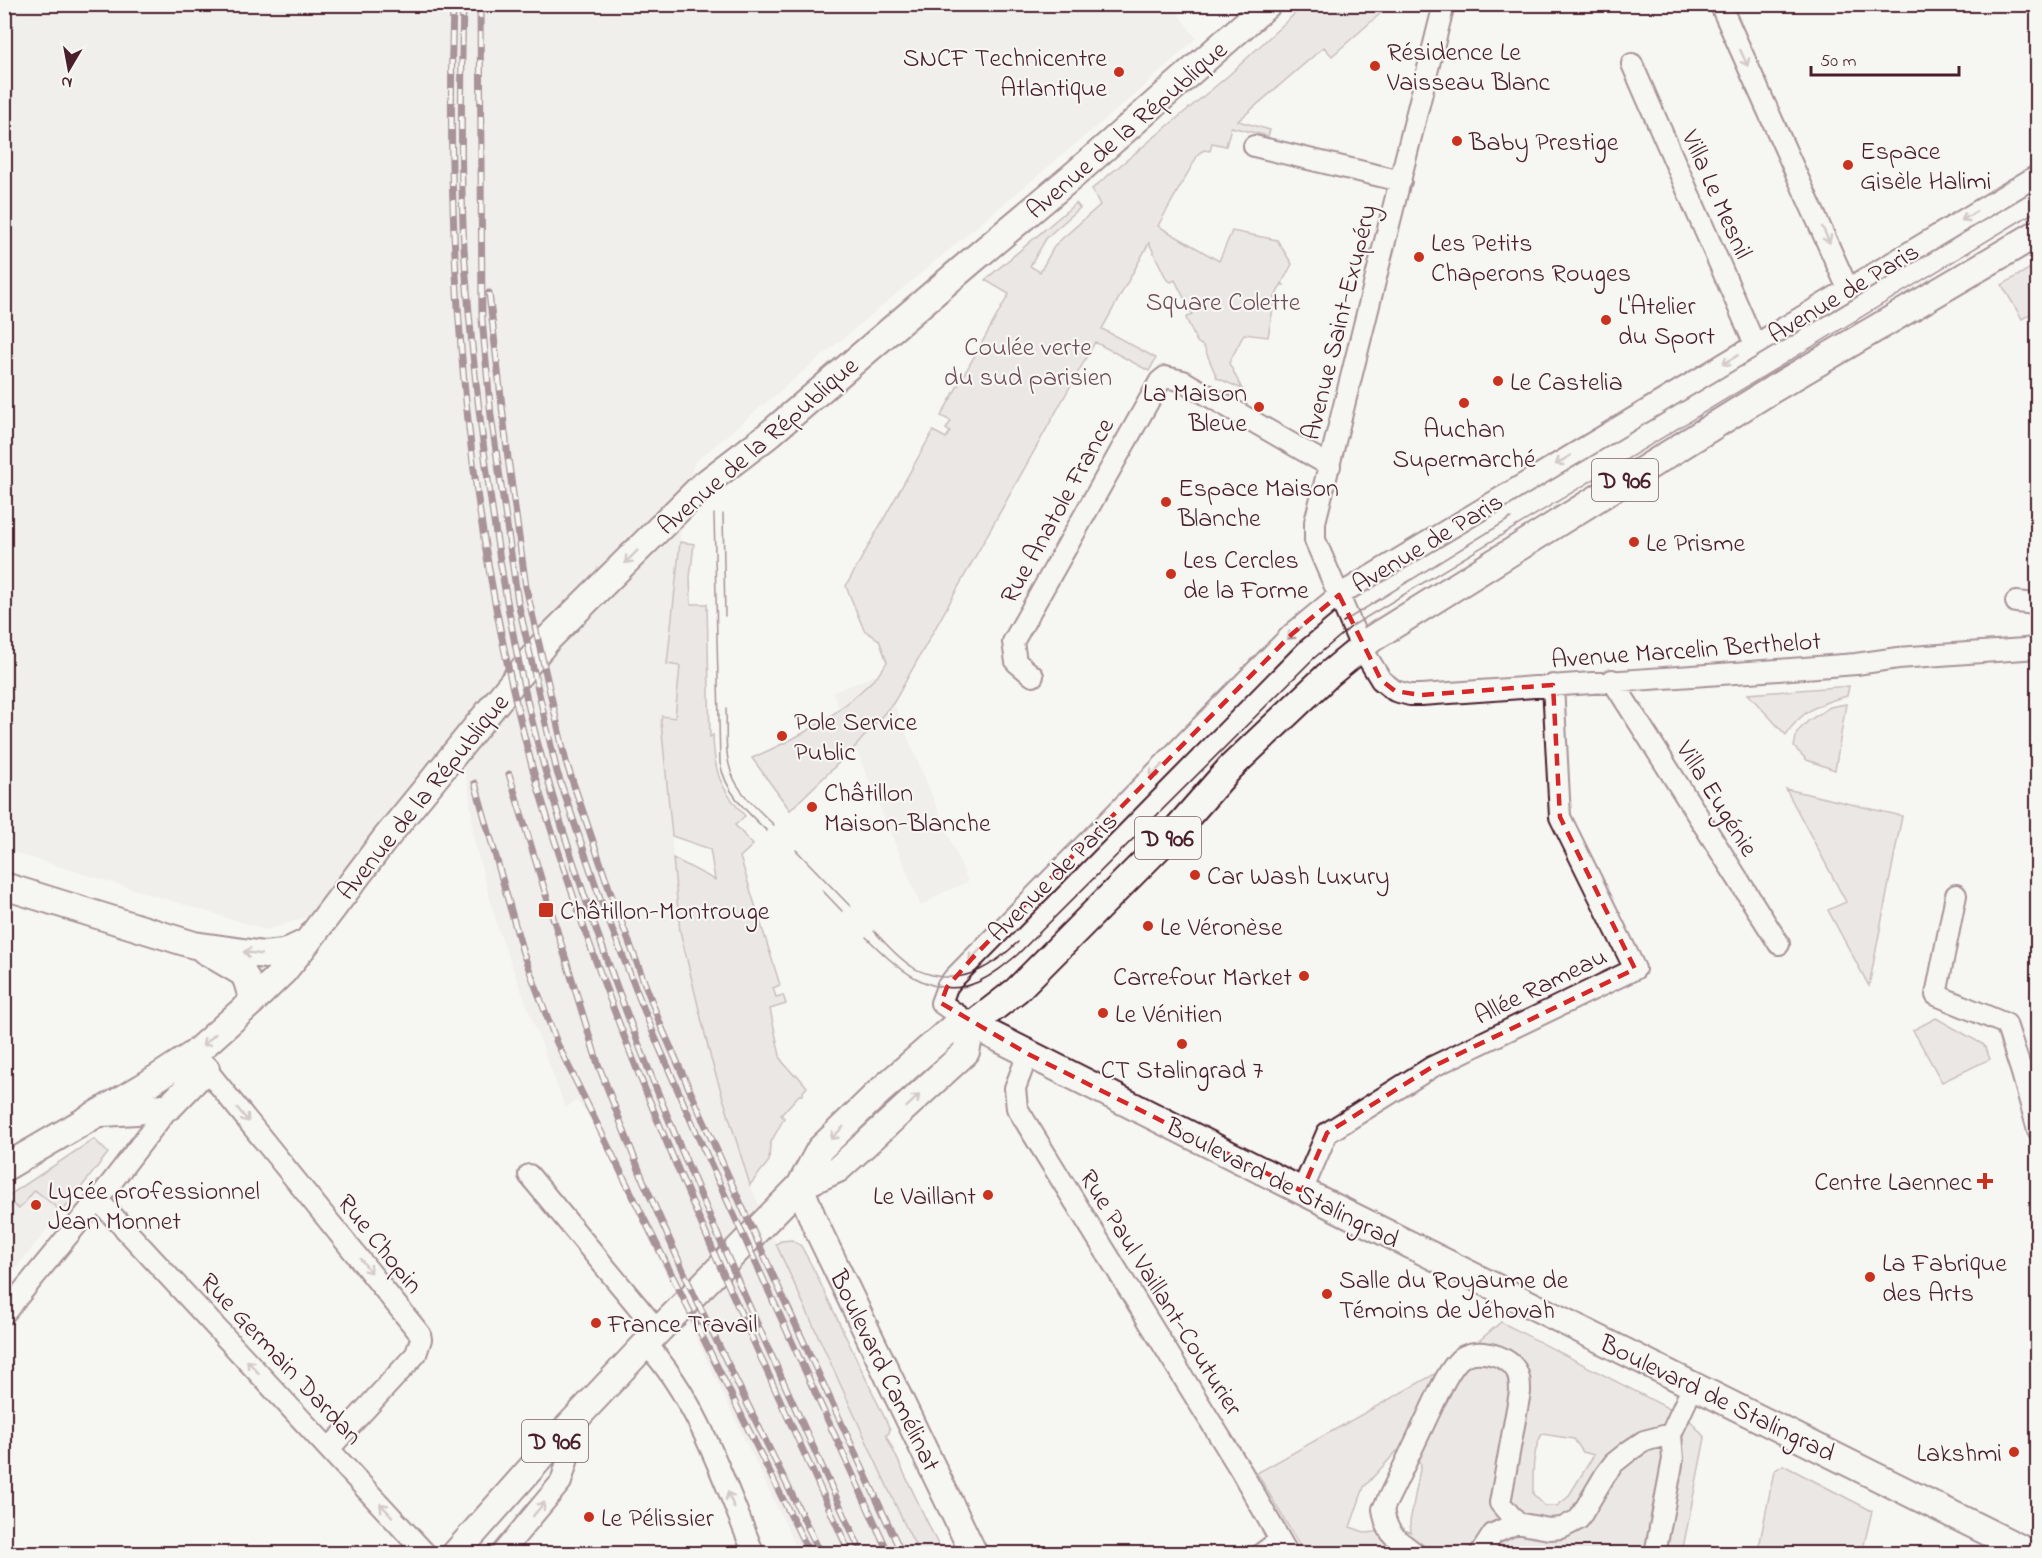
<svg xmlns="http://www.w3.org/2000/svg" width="2042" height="1558" font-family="'Indie Flower',sans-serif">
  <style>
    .built { fill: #e9e6e3 }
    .green { fill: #ddd6d5; stroke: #947a80; stroke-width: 1.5; fill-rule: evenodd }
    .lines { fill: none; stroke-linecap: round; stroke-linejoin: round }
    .minor-casing { stroke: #4a1f2b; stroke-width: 24 }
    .major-casing { stroke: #4a1f2b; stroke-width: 30 }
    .minor { stroke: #f6f6f2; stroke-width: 20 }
    .major { stroke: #f6f6f2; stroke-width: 26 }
    .tram { stroke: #4a1f2b; stroke-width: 1.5 }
    .rail-casing { stroke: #4a1f2b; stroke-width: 7 }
    .rail { stroke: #f6f6f2; stroke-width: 4.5; stroke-dasharray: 14; stroke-linecap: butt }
    .oneway { stroke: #a99598 }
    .marked { fill: none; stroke: #d62828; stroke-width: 4.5; stroke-dasharray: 12 8; stroke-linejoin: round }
    .poi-dot { fill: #c8321e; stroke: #f6f6f2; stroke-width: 2 }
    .labels { text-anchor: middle; stroke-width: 4.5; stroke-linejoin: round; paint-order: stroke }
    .shield { fill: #f6f6f2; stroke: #7e6067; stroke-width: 1.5 }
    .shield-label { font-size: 24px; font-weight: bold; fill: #4a1f2b }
    .poi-label { font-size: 26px; fill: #4a1f2b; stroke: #f6f6f2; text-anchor: start }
    .street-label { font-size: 26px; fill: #4a1f2b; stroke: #f6f6f2 }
    .park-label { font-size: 26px; fill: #6f4d56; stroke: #f6f6f2 }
  </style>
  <rect width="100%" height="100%" fill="#f6f6f2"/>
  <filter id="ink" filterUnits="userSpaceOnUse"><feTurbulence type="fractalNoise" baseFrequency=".0167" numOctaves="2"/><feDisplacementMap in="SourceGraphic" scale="12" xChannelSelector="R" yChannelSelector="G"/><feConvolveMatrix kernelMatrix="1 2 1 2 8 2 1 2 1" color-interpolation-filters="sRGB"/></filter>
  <g filter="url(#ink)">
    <path class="built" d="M1171,4L1196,38L1140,90L694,463L680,538L667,664L680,665L675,718L662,716L661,722L680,931L711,1059L748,1181L858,1425L919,1553H799L591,1118L576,1100L566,1108L561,1096L498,929L474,840L469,791L456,730L310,916L267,930L5,850L4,5Z
      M881,673L968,882L942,893L921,906L855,747L790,810L752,758L794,740L840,711L833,692Z
      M94,1139L108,1153L5,1282V1198Z"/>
    <path class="green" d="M1304,5H1375L1381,13L1332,56L1324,47L1238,121L1270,130L1268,136L1231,127L1226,146L1212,143L1210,151L1204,150L1199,153L1158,226L1219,261L1232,231L1277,240L1292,264L1282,283L1284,285H1281L1275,297L1268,337L1244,334L1229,363L1242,389L1217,378L1204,347L1197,342L1186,318L1192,314L1175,280L1171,282L1167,280L1149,243L1102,329L1156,358L1149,371L1095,342L894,702L855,747L790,810L752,758C793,740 826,723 859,693C870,683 880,675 887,662L879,640L864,630L846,586L933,431L946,438L950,432L946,429L951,421L941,416L1009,294L985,280L1076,203L1080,208L1047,237L1030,266L1040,272L1055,245L1100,205L1092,189L1229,75Z
      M2037,264V310L2022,319L2002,285Z
      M680,542L694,544L690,577L691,604H707L710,737L713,735C714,773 720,788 745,816L735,825L753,845L740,857L780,985L773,988L776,997L783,995L786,1004L770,1009L780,1056L782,1061L794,1075H797L807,1087L803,1092V1095H799L781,1115L784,1118L770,1144L769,1161L750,1185L711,1059L680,931L673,858L715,880L710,849L672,836L661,722L662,716L675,718L680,666L667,664Z
      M1849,686L1847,696C1820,703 1801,711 1786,735L1748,694Z
      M1846,704L1835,770L1807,760L1794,747L1797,732L1808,721L1830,707Z
      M1786,789L1902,816L1869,986L1828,910L1846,902Z
      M1936,1018L1984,1045L1990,1059L1942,1082L1913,1030Z
      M94,1139L108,1153L62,1212L35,1190L19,1209L5,1198Z
      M792,1240L801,1246L813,1268L890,1429L889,1433L886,1435L942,1553H919L903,1521L776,1244L781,1241Z
      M1501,1322L1689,1419L1705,1438L1682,1553H1304L1257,1473L1451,1365ZM1542,1434L1574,1439L1583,1452L1594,1455L1568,1497L1557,1506H1545L1533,1494C1533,1474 1532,1451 1542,1434ZM1397,1451L1421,1464L1410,1522L1411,1532L1398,1529L1367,1533L1350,1527L1364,1487Z
      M1783,1465L1872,1511L1862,1553H1762L1759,1547L1774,1471Z"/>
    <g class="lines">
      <g class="minor-casing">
        <path id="minor" d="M1444,4L1315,522V540L1361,647L1381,680L1395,691L1410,695H1421L1778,670L1856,664L1898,658L2038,648
          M1720,4L1848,289
          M1632,64L1755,345
          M1254,146L1401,181
          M2016,602L2037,604L2038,608
          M1033,676L1016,662L1013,642L1160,381L1165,377L1183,381L1330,466
          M1612,680L1779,944
          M1956,895L1936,995L2006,1024L2022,1073L2038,1130
          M972,1025L941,1003L947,987L954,978L1292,634L1339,595L2038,175
          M1028,1054L1015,1088L1017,1108L1241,1471L1288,1554
          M206,1069L420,1334L421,1339L416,1354L329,1449
          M529,1175L658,1331
          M1302,1191L1327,1133L1432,1067L1635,969L1560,817L1553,685
          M98,1200L426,1554
          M4,1314L111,1183L170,1106
          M646,1344C698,1400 725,1484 754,1554
          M501,1554L561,1482L567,1462L565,1430
          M1261,1554L1280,1540
          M1416,1554C1396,1538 1387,1536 1383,1509C1399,1477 1414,1445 1429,1413C1437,1397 1446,1373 1459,1360C1473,1346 1507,1354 1516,1370C1520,1377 1520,1384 1520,1392L1500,1503L1517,1523
          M1480,1554L1493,1534L1517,1523L1549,1529L1562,1528L1579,1519L1605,1475L1614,1463L1629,1451L1644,1441L1671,1434L1693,1386
          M1655,1554L1673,1459L1671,1434"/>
      </g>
      <g class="major-casing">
        <path id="major" d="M4,886L194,945L264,955L284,953L305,943
          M204,950L243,973L247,981L253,1001
          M972,1025L1302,1191L2032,1554
          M102,1113L137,1111L170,1106L206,1069
          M4,1168L143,1087L194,1054L253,1001L283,972L308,941L385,839L548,639L702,486L766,437L968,264L1074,175L1268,4
          M800,1186L820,1149L879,1092L952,1028L972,1025L1017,990L1174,832L1230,768L1328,675L1373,638L1773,389L2038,233
          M800,1186L815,1224L974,1554
          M455,1554L565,1430L658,1331L800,1186L838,1169L966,1052L972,1025"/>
      </g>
      <use href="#minor" class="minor"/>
      <use href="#major" class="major"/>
      <path class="tram" d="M714,514L720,763C726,793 746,811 767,831
        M723,514L725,616
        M1343,622L1511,518
        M726,709C727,729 724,755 732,774C739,794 759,810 774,825
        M796,850L850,906
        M822,890L842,911
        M874,931C885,943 897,957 911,966C917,971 925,973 932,975C966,984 994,965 1018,942
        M866,937C896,967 932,1002 978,982C993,975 1005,965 1017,955L1313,659L1352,626L2038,210"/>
      <g class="rail-casing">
        <path id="rail" d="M453,4C445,261 466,521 533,770C548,823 566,874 583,925C658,1140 756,1346 850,1554
          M463,4C461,86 460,167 464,248C470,338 480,427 493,515C506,601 521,686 545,770C623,1042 745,1297 862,1554
          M480,4L482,319L491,416L518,602L557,772L601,901L654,1035L696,1132L889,1554
          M489,293L508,458L526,587L566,762L613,900L661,1026L775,1280L902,1554
          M509,774L598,1064L643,1180L694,1295L821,1554
          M475,783L523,953L557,1043L810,1554"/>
      </g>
      <use href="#rail" class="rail"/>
    </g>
    <defs><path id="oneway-shaft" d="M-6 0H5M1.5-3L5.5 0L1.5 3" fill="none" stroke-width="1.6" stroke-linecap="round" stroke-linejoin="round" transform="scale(1.5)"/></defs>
    <g class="oneway">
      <use href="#oneway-shaft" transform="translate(1744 58) rotate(65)"/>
      <use href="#oneway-shaft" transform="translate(1969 216) rotate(149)"/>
      <use href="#oneway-shaft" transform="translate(1826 235) rotate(65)"/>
      <use href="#oneway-shaft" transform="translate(1730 360) rotate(150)"/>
      <use href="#oneway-shaft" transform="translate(1563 460) rotate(149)"/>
      <use href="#oneway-shaft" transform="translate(631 557) rotate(135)"/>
      <use href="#oneway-shaft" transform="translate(1294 633) rotate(138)"/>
      <use href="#oneway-shaft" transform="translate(1156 771) rotate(135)"/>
      <use href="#oneway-shaft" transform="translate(252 953) rotate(-172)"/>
      <use href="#oneway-shaft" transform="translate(975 955) rotate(133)"/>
      <use href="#oneway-shaft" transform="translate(209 1040) rotate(138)"/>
      <use href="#oneway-shaft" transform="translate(913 1101) rotate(-43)"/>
      <use href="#oneway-shaft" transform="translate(243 1115) rotate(51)"/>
      <use href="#oneway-shaft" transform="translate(837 1133) rotate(136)"/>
      <use href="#oneway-shaft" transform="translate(366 1266) rotate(51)"/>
      <use href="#oneway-shaft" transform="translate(253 1367) rotate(-133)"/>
      <use href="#oneway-shaft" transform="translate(731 1500) rotate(-113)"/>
      <use href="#oneway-shaft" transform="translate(539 1509) rotate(-50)"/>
      <use href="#oneway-shaft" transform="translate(386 1510) rotate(-133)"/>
    </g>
  </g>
  <path d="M0 0H2042V1558H0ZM1339,595L1381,680L1395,691L1421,695L1553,685L1560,817L1635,969L1432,1067L1327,1133L1302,1191L1028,1054L941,1003L947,987L976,954L1292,634Z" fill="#f6f6f2" fill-opacity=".55" fill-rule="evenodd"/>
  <path class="marked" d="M1339,595L1381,680L1395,691L1421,695L1553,685L1560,817L1635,969L1432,1067L1327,1133L1302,1191L1028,1054L941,1003L947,987L976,954L1292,634Z"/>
  <g class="poi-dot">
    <circle cx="1375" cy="66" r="6"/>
    <circle cx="1119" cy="72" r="6"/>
    <circle cx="1457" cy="141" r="6"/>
    <circle cx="1848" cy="165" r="6"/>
    <circle cx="1419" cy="257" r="6"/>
    <circle cx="1606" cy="320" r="6"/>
    <circle cx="1498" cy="381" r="6"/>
    <circle cx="1464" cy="403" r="6"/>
    <circle cx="1259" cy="407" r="6"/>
    <circle cx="1166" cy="502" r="6"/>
    <circle cx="1634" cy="542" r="6"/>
    <circle cx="1171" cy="574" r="6"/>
    <circle cx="782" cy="736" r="6"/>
    <circle cx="812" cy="807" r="6"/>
    <circle cx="1195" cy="875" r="6"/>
    <rect x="538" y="902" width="16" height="16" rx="3"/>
    <circle cx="1148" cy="926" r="6"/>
    <circle cx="1304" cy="976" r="6"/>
    <circle cx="1103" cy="1013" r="6"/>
    <circle cx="1182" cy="1044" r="6"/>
    <path d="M1982 1172h6v6h6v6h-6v6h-6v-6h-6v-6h6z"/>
    <circle cx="988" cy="1195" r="6"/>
    <circle cx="36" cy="1205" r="6"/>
    <circle cx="1870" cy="1277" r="6"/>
    <circle cx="1327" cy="1294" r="6"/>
    <circle cx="596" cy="1323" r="6"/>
    <circle cx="2014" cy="1452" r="6"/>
    <circle cx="589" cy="1517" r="6"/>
  </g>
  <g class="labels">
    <g class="shield">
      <rect x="1592" y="459" width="66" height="42" rx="4.5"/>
      <rect x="1135" y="817" width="66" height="42" rx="4.5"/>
      <rect x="522" y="1420" width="66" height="42" rx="4.5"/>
    </g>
    <g class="shield-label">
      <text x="1625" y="488">D 906</text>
      <text x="1168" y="846">D 906</text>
      <text x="555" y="1449">D 906</text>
    </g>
    <g class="poi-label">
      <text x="1387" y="60">Résidence Le<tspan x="1387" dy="30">Vaisseau Blanc</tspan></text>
      <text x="1107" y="66" text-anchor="end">SNCF Technicentre<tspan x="1107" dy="30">Atlantique</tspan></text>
      <text x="1469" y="150">Baby Prestige</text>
      <text x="1860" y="159">Espace<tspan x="1860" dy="30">Gisèle Halimi</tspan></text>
      <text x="1431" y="251">Les Petits<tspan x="1431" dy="30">Chaperons Rouges</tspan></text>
      <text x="1618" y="314">L'Atelier<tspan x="1618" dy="30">du Sport</tspan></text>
      <text x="1510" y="390">Le Castelia</text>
      <text x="1247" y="401" text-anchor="end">La Maison<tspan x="1247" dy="30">Bleue</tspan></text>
      <text x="1464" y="437" text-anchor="middle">Auchan<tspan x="1464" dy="30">Supermarché</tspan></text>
      <text x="1178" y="496">Espace Maison<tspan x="1178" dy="30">Blanche</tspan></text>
      <text x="1646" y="551">Le Prisme</text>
      <text x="1183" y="568">Les Cercles<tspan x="1183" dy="30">de la Forme</tspan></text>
      <text x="794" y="730">Pole Service<tspan x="794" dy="30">Public</tspan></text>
      <text x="824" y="801">Châtillon<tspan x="824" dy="30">Maison-Blanche</tspan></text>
      <text x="1207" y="884">Car Wash Luxury</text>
      <text x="560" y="919">Châtillon-Montrouge</text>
      <text x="1160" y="935">Le Véronèse</text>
      <text x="1292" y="985" text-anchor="end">Carrefour Market</text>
      <text x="1115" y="1022">Le Vénitien</text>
      <text x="1182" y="1078" text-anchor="middle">CT Stalingrad 7</text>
      <text x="1972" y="1190" text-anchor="end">Centre Laennec</text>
      <text x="48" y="1199">Lycée professionnel<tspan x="48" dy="30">Jean Monnet</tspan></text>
      <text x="976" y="1204" text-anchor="end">Le Vaillant</text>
      <text x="1882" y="1271">La Fabrique<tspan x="1882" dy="30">des Arts</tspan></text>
      <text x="1339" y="1288">Salle du Royaume de<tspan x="1339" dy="30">Témoins de Jéhovah</tspan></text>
      <text x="608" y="1332">France Travail</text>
      <text x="2002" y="1461" text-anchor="end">Lakshmi</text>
      <text x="601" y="1526">Le Pélissier</text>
    </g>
    <g class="street-label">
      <text transform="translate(1126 129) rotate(-41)" y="9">Avenue de la République</text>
      <text transform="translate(1718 194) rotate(66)" y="9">Villa Le Mesnil</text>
      <text transform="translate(1843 292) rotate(-31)" y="9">Avenue de Paris</text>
      <text transform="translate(1338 322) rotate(-76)" y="9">Avenue Saint-Exupéry</text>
      <text transform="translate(757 445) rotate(-41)" y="9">Avenue de la République</text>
      <text transform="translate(1056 510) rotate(-61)" y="9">Rue Anatole France</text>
      <text transform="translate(1427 542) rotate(-31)" y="9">Avenue de Paris</text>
      <text transform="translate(1686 649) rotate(-4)" y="9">Avenue Marcelin Berthelot</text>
      <text transform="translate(422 796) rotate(-51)" y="9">Avenue de la République</text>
      <text transform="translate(1718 798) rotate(58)" y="9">Villa Eugénie</text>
      <text transform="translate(1052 876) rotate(-45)" y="9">Avenue de Paris</text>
      <text transform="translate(1540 985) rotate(-26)" y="9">Allée Rameau</text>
      <text transform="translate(1283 1182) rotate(27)" y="9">Boulevard de Stalingrad</text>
      <text transform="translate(381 1243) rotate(51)" y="9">Rue Chopin</text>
      <text transform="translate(1162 1292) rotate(58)" y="9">Rue Paul Vaillant-Couturier</text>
      <text transform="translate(282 1358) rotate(47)" y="9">Rue Germain Dardan</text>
      <text transform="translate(886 1370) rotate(64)" y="9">Boulevard Camélinat</text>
      <text transform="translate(1718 1397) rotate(26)" y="9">Boulevard de Stalingrad</text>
    </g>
    <g class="park-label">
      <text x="1223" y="310">Square Colette</text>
      <text x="1028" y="355">Coulée verte<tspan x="1028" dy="30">du sud parisien</tspan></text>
    </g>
  </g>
  <rect width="2042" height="1558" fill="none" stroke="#f6f6f2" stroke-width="24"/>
  <rect x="12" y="12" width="2018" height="1534" fill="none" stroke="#4a1f2b" stroke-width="2" filter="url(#ink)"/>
  <g transform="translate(69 69) rotate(190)" stroke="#f6f6f2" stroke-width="4.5" paint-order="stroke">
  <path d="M0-4.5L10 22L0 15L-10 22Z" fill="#4a1f2b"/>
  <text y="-9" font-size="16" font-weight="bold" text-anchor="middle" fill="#4a1f2b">N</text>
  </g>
  <path d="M1811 66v9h148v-9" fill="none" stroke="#4a1f2b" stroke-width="3"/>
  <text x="1820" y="66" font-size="18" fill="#4a1f2b" stroke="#f6f6f2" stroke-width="4.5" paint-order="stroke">50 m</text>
</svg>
